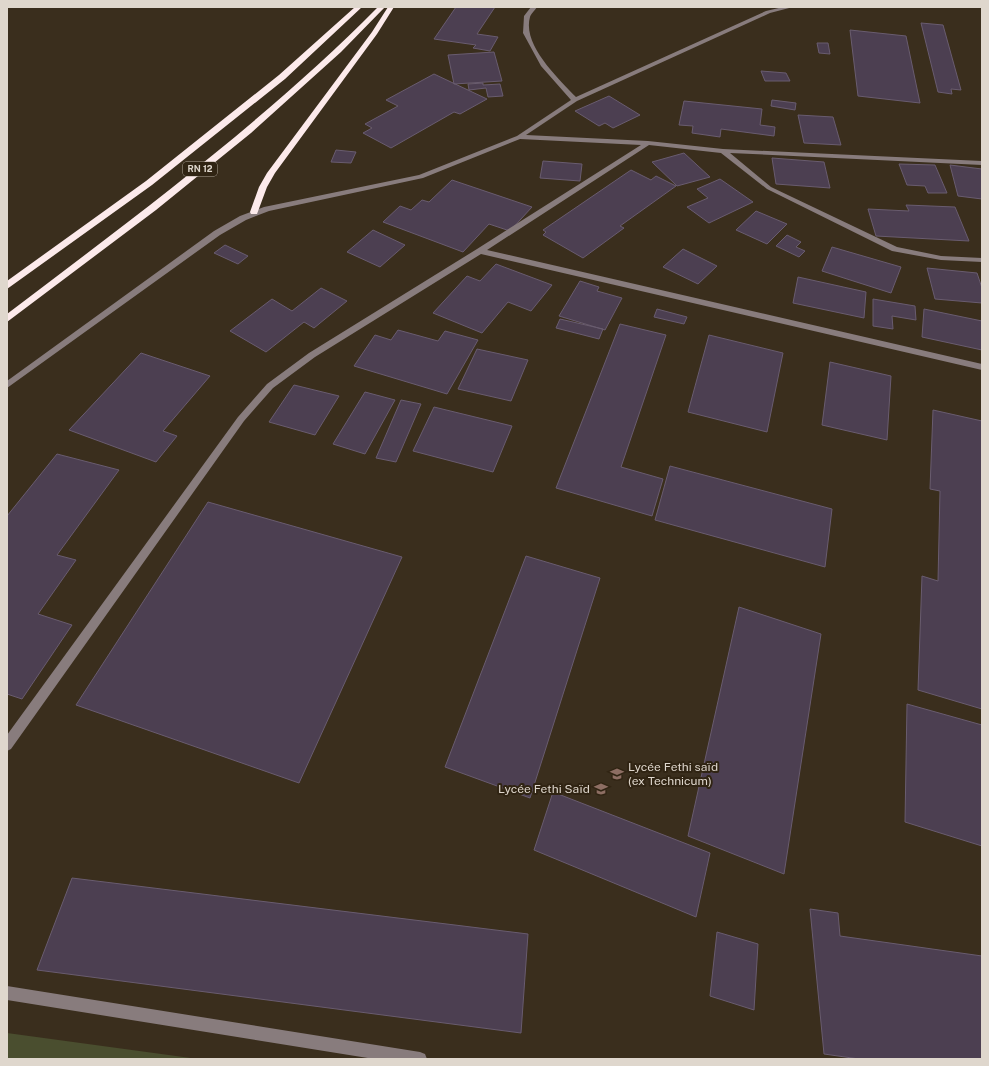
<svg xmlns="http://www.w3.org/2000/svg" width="989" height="1066" font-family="'Public Sans',sans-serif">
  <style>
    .green { fill: #4a4e2f }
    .building { fill: #4c3f51; stroke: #695c6f }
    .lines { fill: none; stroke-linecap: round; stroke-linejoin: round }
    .minor { fill: #887c7d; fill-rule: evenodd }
    .highway { fill: #fceaeb; fill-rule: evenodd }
    .labels { text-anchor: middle; stroke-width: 4; stroke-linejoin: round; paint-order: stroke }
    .shield { fill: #302413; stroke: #aaa195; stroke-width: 1 }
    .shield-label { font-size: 9px; font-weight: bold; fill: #dfd7cd }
    .near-poi-label { font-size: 12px; fill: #dfd7cd; stroke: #302413; text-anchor: start }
  </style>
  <rect width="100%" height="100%" fill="#3a2e1d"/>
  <path class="green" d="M7,1033L198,1059H7Z"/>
  <path class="building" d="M456,7H495L477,34L498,37L490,51L473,48L476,45L434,39Z
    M921,23L943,25L961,90L951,89L952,94L938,92Z
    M850,30L906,36L920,103L858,96Z
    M817,43H828L830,54L819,53Z
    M494,52L502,81L454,84L448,55Z
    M761,71L786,73L790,81H765Z
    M434,74L487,99L460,114L454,112L391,148L363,133L372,128L365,124L398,106L386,100Z
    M483,83V85L500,84L503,96L488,97L486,88L469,90L468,84Z
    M609,96L640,115L613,128L605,123L599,126L575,111Z
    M772,100L796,103L795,110L771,106Z
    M684,101L762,109L760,125L775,127L774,136L721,129L720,137L692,133L693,126L679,125Z
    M798,115L833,117L841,145L804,143Z
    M336,150L356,152L351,163L331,162Z
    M684,153L710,177L677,186L652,162Z
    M772,158L824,162L830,188L776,184Z
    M543,161L582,164L580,181L540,178Z
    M899,164L935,165L947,193H928L925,186L907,185Z
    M950,165L982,169V199L958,196Z
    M631,170L651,180L656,176L676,186L620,226L624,228L583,258L543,235L546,232L543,230Z
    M720,179L753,202L709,223L687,207L708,198L697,189Z
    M452,180L532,207L510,231L489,224L463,252L383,222L400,206L411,210L422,200L429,202Z
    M906,205L955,207L969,241L876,236L868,209L909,211Z
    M756,211L787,224L767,244L736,230Z
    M373,230L405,245L380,267L347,252Z
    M787,235L801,242L796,247L805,251L799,257L776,246Z
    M225,245L248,256L238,264L214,253Z
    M832,247L901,267L891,293L822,271Z
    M683,249L717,266L698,284L663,267Z
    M496,264L552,285L531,311L508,302L482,333L433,313L467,276L480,281Z
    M927,268L977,273L982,288V303L935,299Z
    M798,277L866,292L864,318L793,303Z
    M580,281L599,287L597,291L622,298L605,330L559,316Z
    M321,288L347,301L314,328L304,322L266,352L230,331L272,299L292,311Z
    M873,299L915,306L916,320L892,316L893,329L873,326Z
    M657,309L687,317L684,324L654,317Z
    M924,309L982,321V350L922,337Z
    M560,319L603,329L599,339L556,328Z
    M620,324L666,335L621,467L663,479L652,516L556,488Z
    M398,330L438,341L445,331L478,340L447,394L354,366L375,335L391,340Z
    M709,335L783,353L767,432L688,412Z
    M477,349L528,360L511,401L458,389Z
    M141,353L210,376L163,431L177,436L156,462L69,430Z
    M830,362L891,376L887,440L822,425Z
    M294,385L339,396L315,435L269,422Z
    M365,392L395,400L365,454L333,444Z
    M401,400L421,404L396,462L376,458Z
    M434,407L512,426L493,472L413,451Z
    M933,410L982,421V709L918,690L922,576L938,581L940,491L930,489Z
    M57,454L119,470L57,555L76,560L38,614L72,625L22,699L7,694V516Z
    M670,466L832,509L825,567L655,520Z
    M208,502L402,557L299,783L76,705Z
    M526,556L600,578L530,798L445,767Z
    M739,607L821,634L784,874L688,836Z
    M907,704L982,725V846L905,822Z
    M553,792L710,853L696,917L534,850Z
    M72,878L528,934L521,1033L37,970Z
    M810,909L838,913L840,936L982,956V1059H859L824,1054Z
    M717,932L758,944L754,1010L710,996Z"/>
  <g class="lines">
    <path class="minor" d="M531,7H537C535,10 531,14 530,17C522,45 559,79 576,97L766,11L783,7H793L770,13L577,101L526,135L648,141L723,149L982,161V165L730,153L771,187L897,247L941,256L982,258V262L941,260L892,251L767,189L721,153L649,145L487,250L982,364V370L481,254L315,357L273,388L244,421L11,749L7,751V735L238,417L267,384L309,353L477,249L641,145L520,139L423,178L269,211L246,220L220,235L7,388V381L214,231L240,216L264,207L419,175L517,136L571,100L541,66L523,33L524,16Z
      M7,986L420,1052L425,1054L427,1059H374L7,1000Z"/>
    <path class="highway" d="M355,7H362L285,79L152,185L7,289V281L146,181L279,75Z
      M378,7H385L341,52L251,133L156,210L7,322V314C136,216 264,122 378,7Z
      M388,7H394L377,34L275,173L267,187L257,214H251L250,212L259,187L267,173L372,32Z"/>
  </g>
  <defs>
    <g id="school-bare" transform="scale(1.08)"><path d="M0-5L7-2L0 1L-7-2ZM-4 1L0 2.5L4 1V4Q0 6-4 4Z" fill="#8d6e63" stroke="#302413" stroke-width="2.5" paint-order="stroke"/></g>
  </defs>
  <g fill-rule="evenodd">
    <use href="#school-bare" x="617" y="774"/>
    <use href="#school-bare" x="601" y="789"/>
  </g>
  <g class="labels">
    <rect class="shield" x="183" y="162" width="34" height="14" rx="3"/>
    <g class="shield-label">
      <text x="200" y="172">RN 12</text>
    </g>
    <g class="near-poi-label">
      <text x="628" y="771">Lycée Fethi saïd<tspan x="628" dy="14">(ex Technicum)</tspan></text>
      <text x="590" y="793" text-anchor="end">Lycée Fethi Saïd</text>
    </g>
  </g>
  <rect width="989" height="1066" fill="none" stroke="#dfd7cd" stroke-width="16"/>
</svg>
